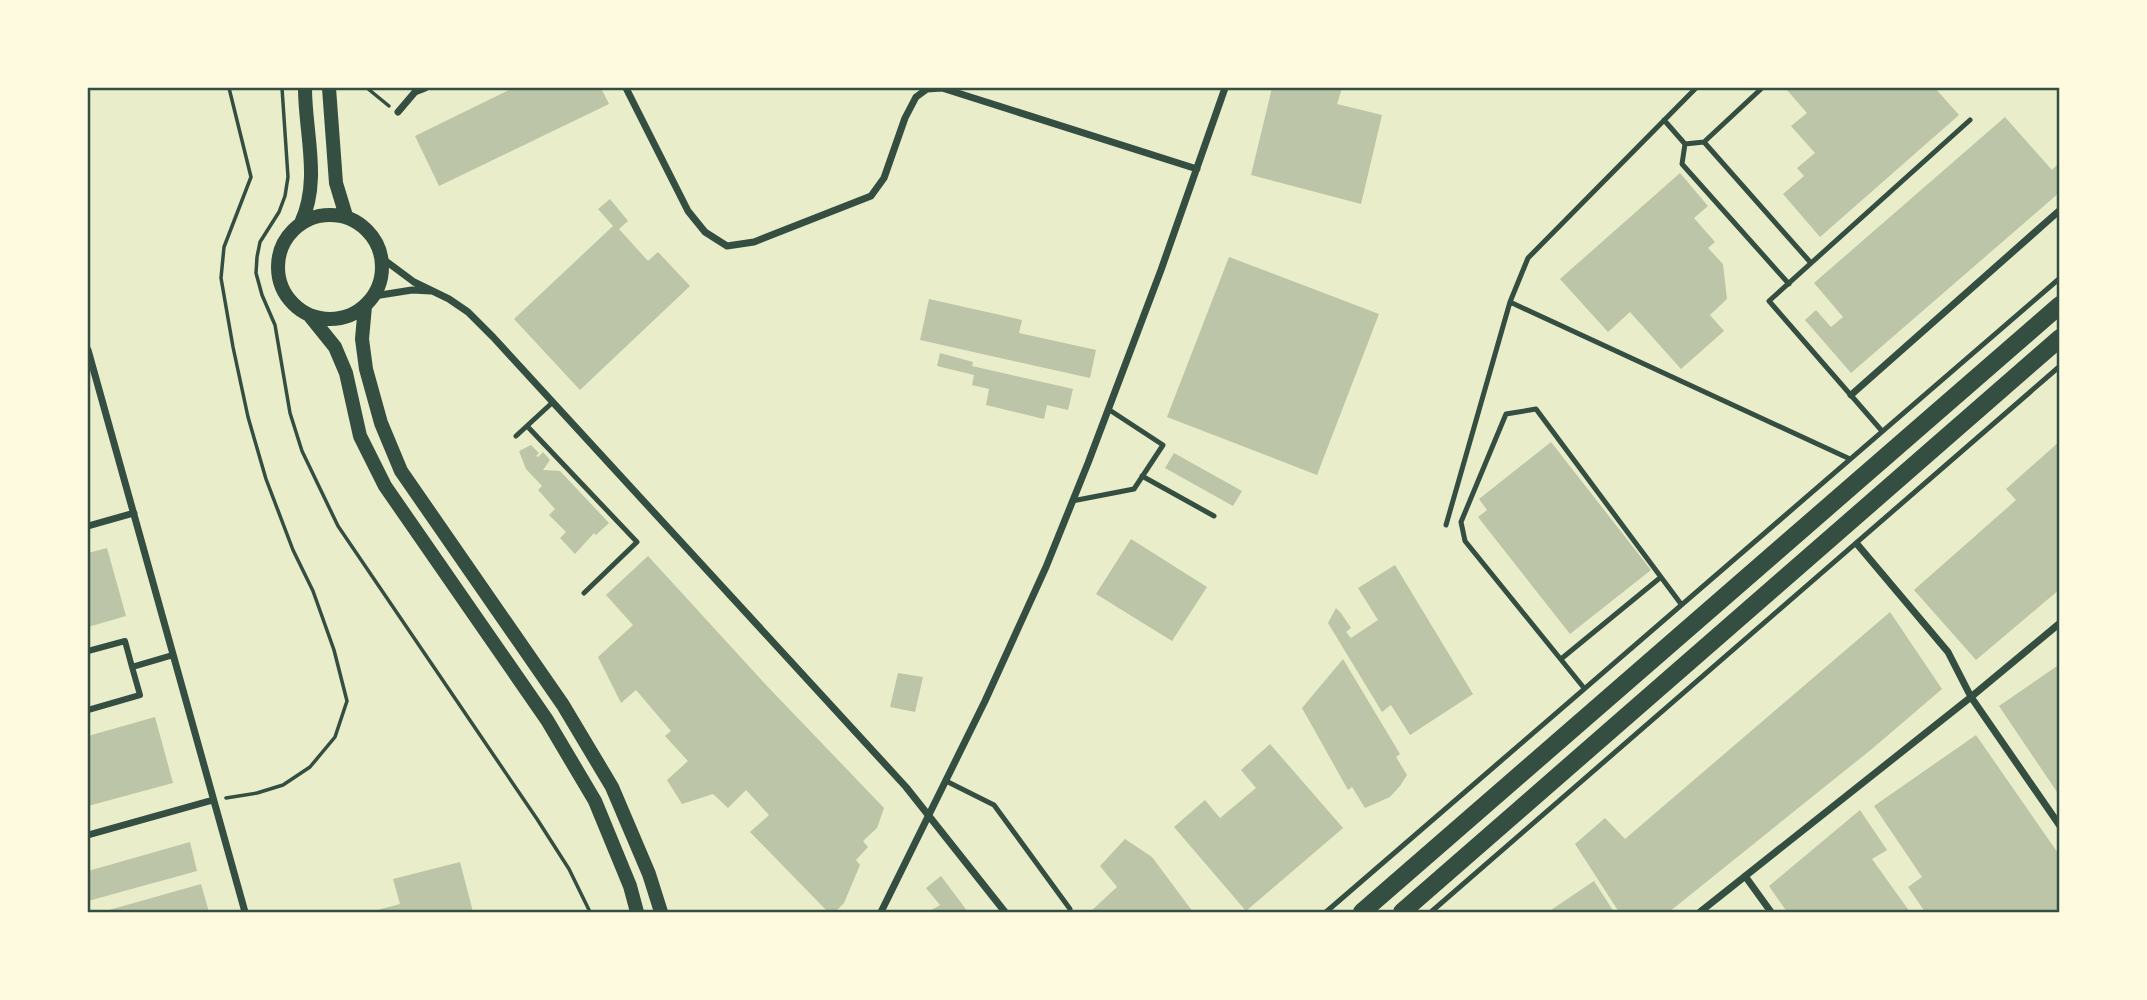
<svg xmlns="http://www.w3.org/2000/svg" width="2147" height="1000" font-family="Quicksand,sans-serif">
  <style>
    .building { fill: #bcc5a7 }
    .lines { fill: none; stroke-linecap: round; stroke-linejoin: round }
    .path { stroke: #344e41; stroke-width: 3.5 }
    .service { stroke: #344e41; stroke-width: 5 }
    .pedestrian { stroke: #344e41; stroke-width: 6 }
    .minor { stroke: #344e41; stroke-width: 7 }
    .secondary { stroke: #344e41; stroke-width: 14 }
    .trunk { stroke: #344e41; stroke-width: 18 }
    .neatline { fill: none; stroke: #344e41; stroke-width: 2.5 }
  </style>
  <rect width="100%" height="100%" fill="#e9edc9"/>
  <path class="building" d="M513,88H601L609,104L439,186L415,136Z
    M1272,88H1342L1337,104L1382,115L1361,204L1251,175Z
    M1788,88H1935L1959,115L1820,237L1783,194L1804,176L1797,168L1815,153L1791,126L1807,113L1786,89Z
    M2005,117L2052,170L2057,165L2060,168V192L1851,373L1805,320L1816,310L1831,327L1843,317L1814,283Z
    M1680,173L1708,206L1694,218L1715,242L1708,248L1723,264L1727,299L1710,315L1724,331L1681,369L1630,312L1608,332L1560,279Z
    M610,199L628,221L619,229L648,261L658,252L690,286L580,390L514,319L613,226L598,209Z
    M1229,257L1379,314L1317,475L1167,417Z
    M929,299L1022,320L1019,333L1096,350L1090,378L920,340Z
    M940,353L973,362L972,366L1073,389L1068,410L1047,405L1044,419L986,405L989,389L972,385L974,375L937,366Z
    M2060,441V589L1976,660L1914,590L2016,500L2006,489Z
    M1551,442L1651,570L1570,634L1478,517L1487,510L1479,499Z
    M531,445L539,453L536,456L538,457L543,452L550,460L543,470L560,471L609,523L596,535L594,533L575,554L560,538L566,532L549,515L555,509L538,490L542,486L526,469L519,451Z
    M1174,453L1242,491L1233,506L1165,468Z
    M1131,539L1207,587L1172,641L1096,594Z
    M107,548L126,616L88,627V553Z
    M648,556L768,687L884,808L877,828L863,841L868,847L856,860L860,865L844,903L835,912H828L750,832L769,815L746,790L728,808L713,794L682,804L667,780L688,761L665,736L671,731L636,690L621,703L598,657L633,625L606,595Z
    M1395,565L1473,694L1410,735L1391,705L1382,712L1328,623L1336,608L1341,613L1351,628L1346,632L1351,638L1378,620L1358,588Z
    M1890,612L1942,689L1873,748L1669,912H1619L1575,844L1605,818L1625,839Z
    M1343,659L1400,754L1396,757L1407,775L1400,786L1390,797L1365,808L1352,787L1348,790L1302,708Z
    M2060,664V790L2057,792L1999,706Z
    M898,673L923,677L915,712L890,707Z
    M155,717L173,783L88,806V736Z
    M1976,735L2060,856V912H1925L1908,887L1922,877L1874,806Z
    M1270,744L1343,828L1246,911L1174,827L1205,800L1220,818L1256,788L1241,770Z
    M1860,810L1887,850L1872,859L1910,912H1787L1769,886Z
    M1125,839L1152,857L1193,912H1090L1117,887L1100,866Z
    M190,842L197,871L88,901V871Z
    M460,862L473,912H370L400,904L393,879Z
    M941,876L968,912H928L940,905L926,888Z
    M1594,881L1614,912H1547L1551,910Z
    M201,884L209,912H102Z"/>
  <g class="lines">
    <path class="path" d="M282,88L288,177L285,196L279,212L260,242L257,257L256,273L262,295L275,325L290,413L302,451L338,526L537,819L569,869L590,912
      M367,88L389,106
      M226,798L257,793L283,785L310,767L335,737L347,701L334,650L313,591L293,550L266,479L248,417L233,347L221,278L224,247L251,177L229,88"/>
    <path class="service" d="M1664,120L1685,144
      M1704,142L1762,88
      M1685,144L1704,142L1811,263
      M1685,144L1682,164L1789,284
      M1510,302L1528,258L1696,88
      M527,426L637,542L584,593
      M1882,431L1769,301L1970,120
      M516,436L553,402
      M1142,476L1214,516
      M1072,501L1134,489L1163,445L1108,409
      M1446,525L1510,302L1850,459
      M1561,659L1661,577
      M1584,688L1465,541L1461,522L1506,414L1536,409L1681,604
      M946,781L994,805L1070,909V912
      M1326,912L2060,278
      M1431,912L2060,366"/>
    <path class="pedestrian" d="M88,651L125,641L132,667
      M88,710L140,695L132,667L173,655"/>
    <path class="minor" d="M626,88L688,211L705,232L727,246L754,242L871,196L884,178L905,118L916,97L927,89L942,88L1197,169
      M398,112L415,92L425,88
      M383,259L414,282L449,299L468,312L493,337L906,787L1005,912
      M374,296L412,290L431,291
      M88,350L245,912
      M1851,395L2060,210
      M88,526L134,513
      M1857,544L1948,652L1971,697L2060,826
      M88,835L213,800
      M1745,876L1771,912
      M881,912L985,701L1046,567L1088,463L1161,270L1225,88
      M1700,912L1971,697L2060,623"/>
    <path class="secondary" d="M329,88L336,183L346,216
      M278 267a52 52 0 1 1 104 0a52 52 0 1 1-104 0Z
      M301,223C321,180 305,133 305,88
      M365,306L362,339L366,369L381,423L401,471L563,705L612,787L649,874L661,912
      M310,316L335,347L346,373L360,436L385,486L547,720L595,801L630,886L637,912"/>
    <path class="trunk" d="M1362,912L2060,305
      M1402,912L2060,338"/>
  </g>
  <rect width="2147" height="1000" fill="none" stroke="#fefae0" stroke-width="178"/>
  <rect x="89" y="89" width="1969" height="822" class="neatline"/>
</svg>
